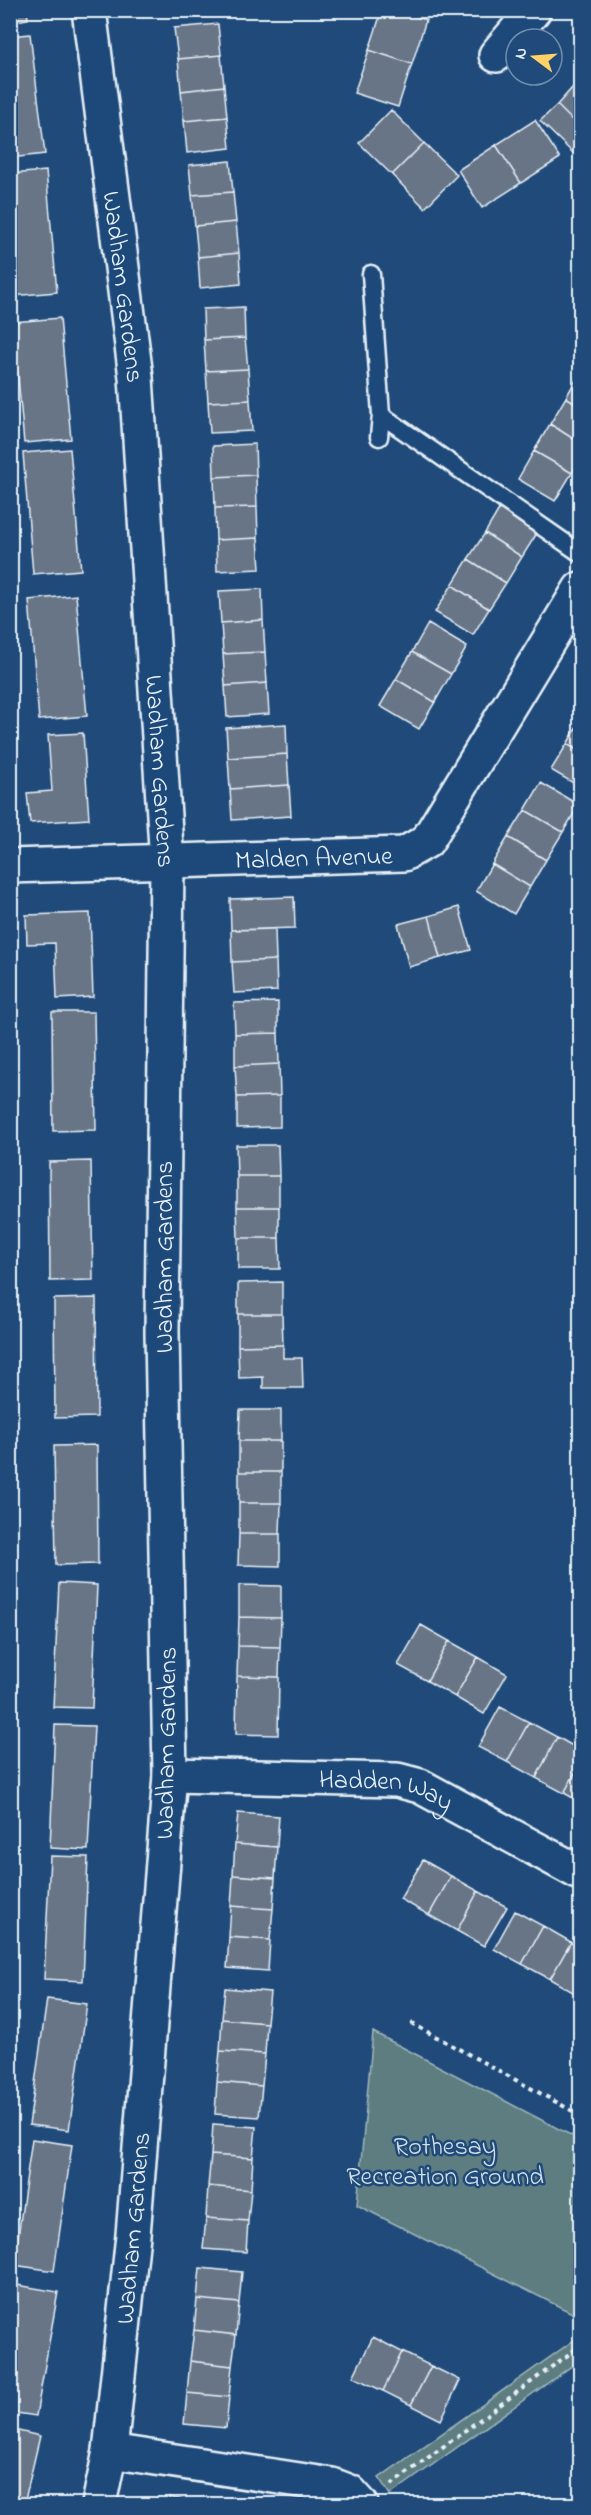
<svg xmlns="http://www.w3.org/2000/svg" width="591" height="2515" font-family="'Indie Flower',sans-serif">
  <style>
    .green { fill: #5d7d81; stroke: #a2b7bc; stroke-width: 1.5 }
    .building { fill: #687587; stroke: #e8f1f8; stroke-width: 1.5 }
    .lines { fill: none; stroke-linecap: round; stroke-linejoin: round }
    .service-casing { stroke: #e8f1f8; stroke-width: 21 }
    .minor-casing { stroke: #e8f1f8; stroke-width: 38 }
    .path { stroke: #e8f1f8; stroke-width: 4; stroke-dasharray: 4.5 4.5; stroke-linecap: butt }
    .service { stroke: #1f4a7a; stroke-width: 16 }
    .minor { stroke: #1f4a7a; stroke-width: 33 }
    .labels { text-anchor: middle; stroke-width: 5; stroke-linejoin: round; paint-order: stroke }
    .street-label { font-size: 26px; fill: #e8f1f8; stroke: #1f4a7a }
    .park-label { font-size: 26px; fill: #d3e0e6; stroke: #1f4a7a }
  </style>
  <rect width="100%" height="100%" fill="#1f4a7a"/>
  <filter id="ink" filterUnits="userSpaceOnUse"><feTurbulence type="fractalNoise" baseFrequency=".0167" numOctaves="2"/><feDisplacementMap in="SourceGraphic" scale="12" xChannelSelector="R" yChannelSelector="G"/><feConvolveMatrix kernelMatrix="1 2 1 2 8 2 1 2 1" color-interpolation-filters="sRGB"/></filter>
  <g filter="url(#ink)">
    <path class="green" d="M373,2032L580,2140V2317L357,2205Z
      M580,2336V2360L390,2495L379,2478Z"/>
    <path class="building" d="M10,10H27L28,19L10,22Z
      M382,10H398L426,20L412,64L369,50Z
      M218,24L221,55L178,59L174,28Z
      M30,34L45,154L10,158V36Z
      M369,50L412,64L398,107L354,93Z
      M221,55L224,86L181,91L178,59Z
      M580,79V95L573,87Z
      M224,86L227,117L184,121L181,91Z
      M573,87L580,95V128L557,105Z
      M557,105L580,128V145L573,153L540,121Z
      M391,110L424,143L392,175L359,143Z
      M227,117L230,148L187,153L184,121Z
      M535,120L560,158L521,183L496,145Z
      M424,143L457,175L425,208L392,175Z
      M496,145L521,183L482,208L458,170Z
      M230,161L233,192L192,195L189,165Z
      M46,171L57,292L11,296L10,174Z
      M233,192L236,222L195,226L192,195Z
      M236,222L239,253L198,257L195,226Z
      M239,253L241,284L200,288L198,257Z
      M244,307L245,338L204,340L203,309Z
      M60,318L71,439L24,443L13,322Z
      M245,338L248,369L206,371L204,340Z
      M248,369L250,400L208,402L206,371Z
      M580,373V406L566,397Z
      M566,397L580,406V443L550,424Z
      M250,400L252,431L210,433L208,402Z
      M550,424L580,443V458L572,473L534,451Z
      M255,444L256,475L214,477L213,446Z
      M70,449L81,570L33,574L23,453Z
      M534,451L572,473L555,501L518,479Z
      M256,475L257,507L215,508L214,477Z
      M501,506L539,530L522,557L485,533Z
      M257,507L258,538L216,540L215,508Z
      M485,533L522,557L506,583L468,559Z
      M258,538L260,569L217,571L216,540Z
      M468,559L506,583L489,609L452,585Z
      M452,585L489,609L473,635L435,612Z
      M262,589L263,620L221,623L219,591Z
      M76,595L87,716L39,720L29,600Z
      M263,620L265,652L223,654L221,623Z
      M428,624L467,647L451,674L412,652Z
      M265,652L267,683L225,686L223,654Z
      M412,652L451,674L435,702L396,679Z
      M396,679L435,702L419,729L380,706Z
      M267,683L269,714L227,717L225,686Z
      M580,722V752L567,744Z
      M286,724L287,754L228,758L226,728Z
      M83,733L89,819L30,823L27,793L52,791L48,735Z
      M567,744L580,752V787L551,770Z
      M287,754L289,785L230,789L228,758Z
      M541,783L579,805L563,832L525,810Z
      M289,785L291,816L232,820L230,789Z
      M525,810L563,832L546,860L508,837Z
      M508,837L546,860L530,887L492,864Z
      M492,864L530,887L514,914L476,891Z
      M294,897L295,928L231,930L230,899Z
      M459,907L471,950L440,958L429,916Z
      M90,913L93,997L57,999L55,943L27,944L26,915Z
      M429,916L440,958L409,967L398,924Z
      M275,929L276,960L232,962L231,930Z
      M276,960L277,991L234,993L232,962Z
      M278,1002V1033L235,1034L234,1003Z
      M52,1012H94L96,1130L53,1131Z
      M278,1033L279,1064L235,1066V1034Z
      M279,1064L280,1096L237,1097L235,1066Z
      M280,1096V1127L237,1128V1097Z
      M236,1145H278L279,1176H237Z
      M91,1161L93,1280L50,1281L49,1162Z
      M237,1176H279V1207H237Z
      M237,1207H279V1238H238Z
      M238,1238H279L280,1269H238Z
      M580,1255V1305L574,1256Z
      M282,1282V1314H238V1283Z
      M96,1298L97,1417L55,1418L54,1299Z
      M238,1314H282L283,1345L238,1346Z
      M283,1345V1358H302L303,1388H263V1377L239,1378L238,1346Z
      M240,1410H281V1441H239Z
      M239,1441H281V1472H239Z
      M97,1445L98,1564L56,1565L54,1446Z
      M239,1472H281V1503H239Z
      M239,1503H281L280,1534H239Z
      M239,1534H280V1566L238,1565Z
      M59,1583L97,1585L92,1708L53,1707Z
      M239,1585L281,1586V1618L239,1617Z
      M239,1617L281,1618L280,1647L238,1646Z
      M421,1625L449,1641L427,1681L398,1665Z
      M449,1641L478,1657L455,1697L427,1681Z
      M238,1646L280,1647L279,1677L237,1676Z
      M478,1657L507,1674L484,1714L455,1697Z
      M237,1676L279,1677L278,1735L236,1734Z
      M500,1707L529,1722L507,1762L478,1747Z
      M529,1722L557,1737L536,1778L507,1762Z
      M55,1725L94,1726L88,1850L50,1848Z
      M557,1737L580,1750V1764L564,1793L536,1778Z
      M580,1764V1802L564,1793Z
      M238,1813L279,1816L277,1847L235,1844Z
      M235,1844L277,1847L275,1878L233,1875Z
      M50,1856L88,1857L83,1981L44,1979Z
      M423,1860L451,1876L429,1915L400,1899Z
      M233,1875L275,1878L273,1909L231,1906Z
      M451,1876L478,1891L457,1931L429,1915Z
      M478,1891L507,1907L484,1946L457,1931Z
      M231,1906L273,1909L270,1940L229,1937Z
      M515,1911L543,1926L522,1964L494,1949Z
      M543,1926L571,1942L550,1979L522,1964Z
      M229,1937L270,1940L268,1971L227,1968Z
      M571,1942L580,1947V1990L578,1995L550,1979Z
      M225,1988L270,1992L267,2023L222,2019Z
      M47,1999L87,2004L69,2130L29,2125Z
      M222,2019L267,2023L265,2054L220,2051Z
      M220,2051L265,2054L262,2086L217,2082Z
      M217,2082L262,2086L259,2117L215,2114Z
      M213,2124L256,2127L253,2158L211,2155Z
      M32,2139L72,2145L54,2271L14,2265Z
      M211,2155L253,2158L251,2190L208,2186Z
      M208,2186L251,2190L248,2221L206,2218Z
      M206,2218L248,2221L246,2252L203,2249Z
      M200,2268L242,2272L239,2303L197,2299Z
      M17,2285L58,2292L36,2416L10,2412V2320Z
      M197,2299L239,2303L236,2335L194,2330Z
      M194,2330L236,2335L232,2366L190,2361Z
      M373,2337L402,2352L383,2391L353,2377Z
      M402,2352L431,2366L411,2405L383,2391Z
      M190,2361L232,2366L229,2397L187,2393Z
      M431,2366L460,2380L441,2420L411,2405Z
      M187,2393L229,2397L226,2428L184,2424Z
      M10,2429L40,2436L24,2504H10Z
      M580,2493V2504H564Z
      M169,2497L204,2504H167Z"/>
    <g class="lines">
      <g class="service-casing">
        <path id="service" d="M371,274L381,415L379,437
          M381,415L580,553"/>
      </g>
      <g class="minor-casing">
        <g id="minor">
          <path id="s1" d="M89,10L136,377L167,863L162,1332L170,1775L133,2235L110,2451L99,2504"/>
          <path d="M496,55L534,10"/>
          <path id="s2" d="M10,866L404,854L427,841L580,589"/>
          <path id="s3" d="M170,1775L397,1780L420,1786L580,1873"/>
          <path d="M110,2451L332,2485L350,2492L361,2504"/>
        </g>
      </g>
      <path class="path" d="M411,2023L580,2115
        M391,2485L580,2346"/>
      <use href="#service" class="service"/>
      <use href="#minor" class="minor"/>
    </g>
  </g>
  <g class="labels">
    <g class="street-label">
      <text dy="9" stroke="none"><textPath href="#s1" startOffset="279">Wadham Gardens</textPath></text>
      <text dy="9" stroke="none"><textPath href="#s1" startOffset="765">Wadham Gardens</textPath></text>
      <text dy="9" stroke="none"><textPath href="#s2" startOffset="304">Malden Avenue</textPath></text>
      <text transform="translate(163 1257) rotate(-90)" y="9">Wadham Gardens</text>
      <text transform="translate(165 1743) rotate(-89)" y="9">Wadham Gardens</text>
      <text dy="9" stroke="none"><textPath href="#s3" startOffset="218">Hadden Way</textPath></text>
      <text transform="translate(132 2228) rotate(-85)" y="9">Wadham Gardens</text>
    </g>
    <g class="park-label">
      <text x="445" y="2154">Rothesay<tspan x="445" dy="30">Recreation Ground</tspan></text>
    </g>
  </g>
  <rect width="591" height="2515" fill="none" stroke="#1f4a7a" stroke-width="36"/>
  <rect x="18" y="18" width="555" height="2479" fill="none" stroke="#e8f1f8" stroke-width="2" filter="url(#ink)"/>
  <g transform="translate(534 57) rotate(286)"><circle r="28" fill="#1f4a7a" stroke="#6f8dac" stroke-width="1.5"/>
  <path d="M0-4.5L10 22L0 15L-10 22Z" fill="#ffd166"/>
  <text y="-9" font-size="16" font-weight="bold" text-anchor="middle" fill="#e8f1f8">N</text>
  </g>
</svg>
